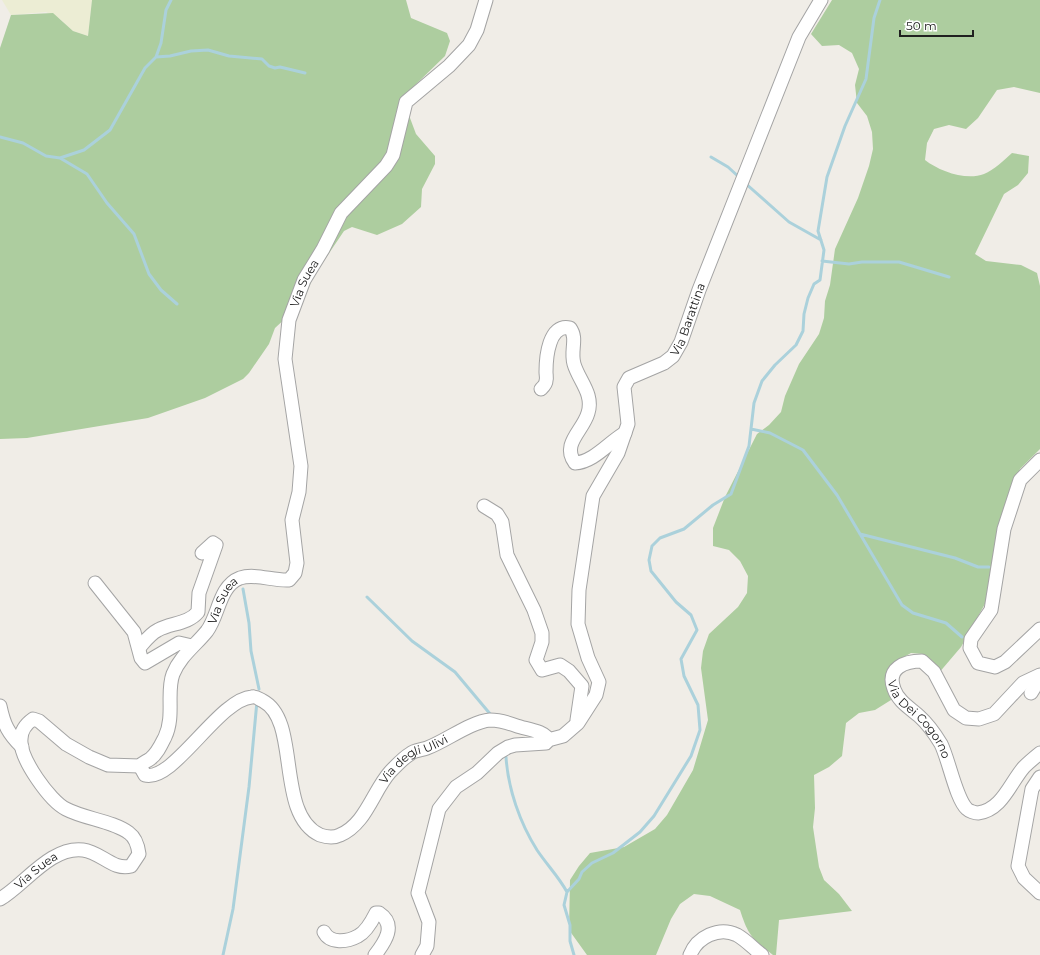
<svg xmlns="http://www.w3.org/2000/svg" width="1040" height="955" font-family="Montserrat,sans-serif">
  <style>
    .farmland { fill: #ecedd4 }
    .forest { fill: #adcd9f }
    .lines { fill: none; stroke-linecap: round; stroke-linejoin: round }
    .stream { stroke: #abd1db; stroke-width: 3 }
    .minor-casing { stroke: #a4a4a4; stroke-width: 15 }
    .minor { stroke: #fff; stroke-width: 13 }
    .labels { text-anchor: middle; stroke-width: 3.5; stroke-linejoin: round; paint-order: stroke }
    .street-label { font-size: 12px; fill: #202020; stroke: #fff }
  </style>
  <rect width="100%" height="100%" fill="#f0ede7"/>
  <path class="farmland" d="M2,0H92L88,36L73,31L60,19L46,12L11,15Z"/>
  <path class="forest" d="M92,0H406L411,18L447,33L450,41L445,56L408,92L410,118L416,134L435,156V164L422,189L421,207L402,224L377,235L352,227L344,231L313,277L303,302L275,328L269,344L249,373L243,379L205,398L148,418L27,438L0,439V48L11,15L53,13L73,31L88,36Z
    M832,0H1040V93L1014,87L997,90L978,118L966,129L949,125L934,129L927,143L925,160C939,171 966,181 984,174C994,170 1004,160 1012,153L1029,156L1028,173L1018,185L1004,194L975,254L986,261L1021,265L1037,273L1040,286V449L1020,469L1009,500L986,602L961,647L938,674L923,654L911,653L895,662L888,686L891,700L875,710L859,713L846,723L842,756L829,767L814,775L815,808L813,827L819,867L824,880L839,894L852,911L779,920L776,955H773C752,939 748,935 740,910L710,896L694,894L680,904L671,919L656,955H587L569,930L570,880L579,866L590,853L624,847L655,829L667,815L693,770L708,720L701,668L703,651L709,634L738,607L747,593L748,576L740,561L729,550L713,546V528L725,497L757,434L769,425L781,412L785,396L799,364L819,334L824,318L825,301L830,285L835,249L858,198L869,166L873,149L872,132L867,116L857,103L855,85L859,69L852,53L839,45L822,46L811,34Z"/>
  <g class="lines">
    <path class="stream" d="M156,57L170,56L191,51L208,50L229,56L262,59L269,66L275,68L280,67L305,73
      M0,137L23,143L46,156L60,158L84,150L110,130L145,68L156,57L161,43L166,10L171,0
      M711,157L728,167L740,178
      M60,158L87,174L107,203L134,234L149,274L161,290L177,304
      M745,183L789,222L821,240
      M822,261L849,264L862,262H899L949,277
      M751,429L770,433L803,450L837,495L902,605L913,613L946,623L962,637
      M860,534L955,558L978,567H989
      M243,589L249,623L251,651L259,689
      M367,597L412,641L455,672L491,715
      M506,757C508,789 520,823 537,850C547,865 559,877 567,892
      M223,955L233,909L249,787L257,701
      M574,955L570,941V925L564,905L567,892L579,879L582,872L592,863L613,853L640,832L654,816L691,756L700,730L698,705L684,676L681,659L697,630L691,615L676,602L651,571L649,560L652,546L660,538L684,529L713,505L731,494L749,446L754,403L762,381L775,365L796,345L803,331L804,314L808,298L814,284L820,280L824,250L818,231L827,177L845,126L866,79L874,18L880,0"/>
    <g class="minor-casing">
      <g id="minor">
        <path d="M541,389C543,387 546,384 546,381C547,378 546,375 546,372C546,357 549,323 570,328C578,339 570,350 574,364C579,381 594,394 588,413C583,431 561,444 575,463C594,462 609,442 625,433"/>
        <path d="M1040,460L1020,480L1004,529L991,610L971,639L970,648L978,663L995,667L1005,662L1040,629"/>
        <path d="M484,506L497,514L502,522L507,555L534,610L542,633V642L536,660L542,670L560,665L569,671L582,686L577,720"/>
        <path d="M95,583L134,632L141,658L145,663L179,643L192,646"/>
        <path d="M139,648C145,641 150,634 158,630C171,623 188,624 198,612L199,593L216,545L213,543L202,553"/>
        <path id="s1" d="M1040,675L1023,683L994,714L979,719L966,718L954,710L934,672L922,661C905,661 886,668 894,689C898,701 910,708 919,716C928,724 935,734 941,744C949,760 956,799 967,809C969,811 975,813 978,813C1002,810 1010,783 1024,767C1029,762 1035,757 1040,753"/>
        <path d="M1031,693L1036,685L1040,683"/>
        <path d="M0,706C4,725 8,733 22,747"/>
        <path id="s2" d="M548,740L563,736L578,723L596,695L599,682L588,658L578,624L579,590L593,496L618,453L628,424L624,387L629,378L664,363L673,356L681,342L699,290L799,37L821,0"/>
        <path id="s3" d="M140,766L145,775C173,783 219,699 252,697C256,696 259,699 263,701C301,721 275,814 320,835C326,837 334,838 340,835C366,824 373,791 390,772C396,766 403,758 410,754C414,750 422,750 427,748C446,741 470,722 490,720C499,720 509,723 517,726C525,729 546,731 548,740L546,743L515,745L508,747L498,753L477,773L456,787L439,809L418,893L429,922L427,946L422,955"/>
        <path d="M1040,777L1032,789L1018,866L1024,878L1040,893"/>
        <path id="s4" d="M0,899C25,884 51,846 83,850C101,852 113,871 131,866L139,854C138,846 136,838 129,833C113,821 85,819 66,809C50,801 19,758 21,739C21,730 26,724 33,719L39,721L66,744L89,757L108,765L140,766C143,762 146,762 150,759C157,754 161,745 165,737C175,716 166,692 173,674C180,656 196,645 207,631C219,615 219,586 240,578C255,573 273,581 289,580L295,573L297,563L292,520L299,492L301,466L285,359L289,320L304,280L323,249L341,213L386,166L393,155L406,102L449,66L469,45L477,30L486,0"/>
        <path d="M324,932C330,944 347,942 358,936C366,932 372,921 376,913H379C397,925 385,942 375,955"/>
        <path d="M690,955C697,937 719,926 737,935C746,940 754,949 762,955"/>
      </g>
    </g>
    <use href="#minor" class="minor"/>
  </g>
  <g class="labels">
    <g class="street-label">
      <text dy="4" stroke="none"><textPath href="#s4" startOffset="1064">Via Suea</textPath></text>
      <text dy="4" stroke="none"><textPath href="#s2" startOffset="490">Via Barattina</textPath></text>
      <text dy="4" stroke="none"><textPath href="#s4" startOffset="680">Via Suea</textPath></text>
      <text dy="4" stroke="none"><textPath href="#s1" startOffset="252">Via Dei Cogorno</textPath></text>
      <text dy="4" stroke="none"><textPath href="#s3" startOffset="439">Via degli Ulivi</textPath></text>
      <text dy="4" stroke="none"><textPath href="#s4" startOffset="46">Via Suea</textPath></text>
    </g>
  </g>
  <path d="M900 30v6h73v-6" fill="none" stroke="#202020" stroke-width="2"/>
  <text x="906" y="30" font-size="12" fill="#202020" stroke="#ffffff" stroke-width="3" paint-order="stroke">50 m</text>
</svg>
